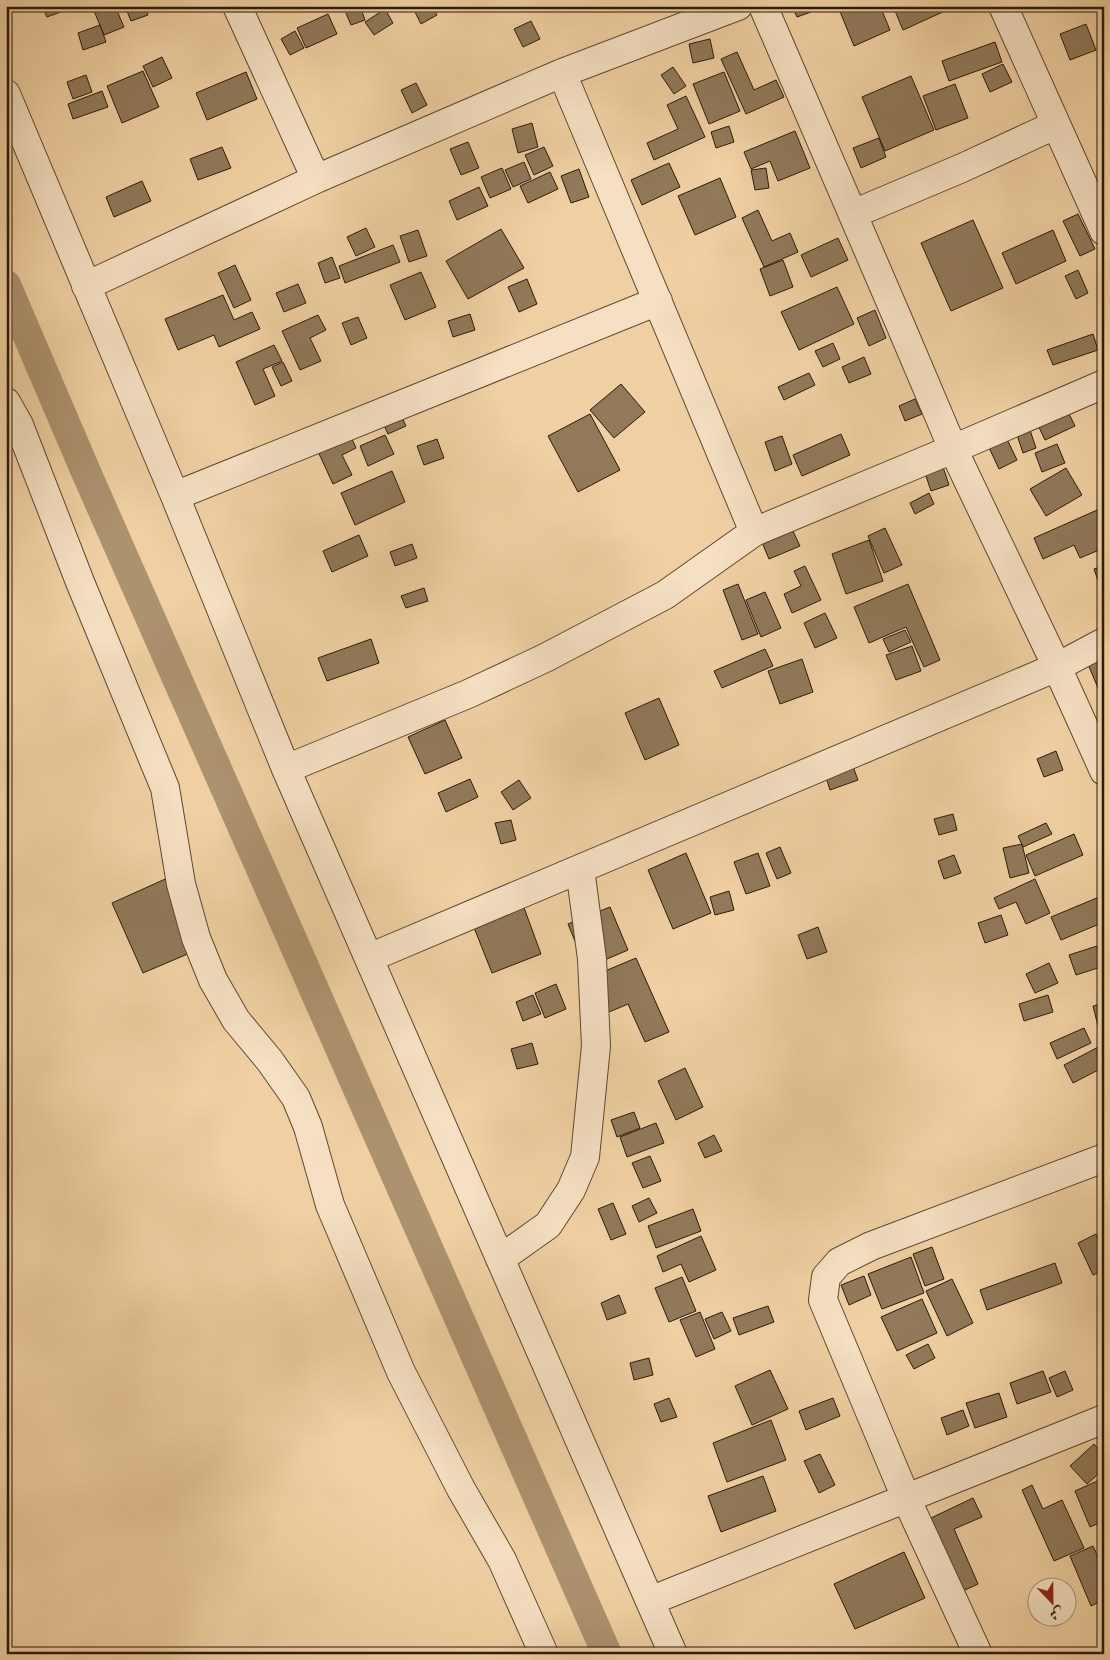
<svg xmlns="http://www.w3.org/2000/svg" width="1110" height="1660" font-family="'IM FELL DW Pica',Amiri,serif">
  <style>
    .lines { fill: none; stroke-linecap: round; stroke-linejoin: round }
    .canal { stroke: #ad926f; stroke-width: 30 }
    .building { fill: #91795a; stroke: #2a1b0b }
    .minor-casing { stroke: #5c4831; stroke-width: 30 }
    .minor { stroke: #f5e0c3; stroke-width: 28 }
  </style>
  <rect width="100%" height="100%" fill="#f0d0a2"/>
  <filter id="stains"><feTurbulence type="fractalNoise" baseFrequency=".004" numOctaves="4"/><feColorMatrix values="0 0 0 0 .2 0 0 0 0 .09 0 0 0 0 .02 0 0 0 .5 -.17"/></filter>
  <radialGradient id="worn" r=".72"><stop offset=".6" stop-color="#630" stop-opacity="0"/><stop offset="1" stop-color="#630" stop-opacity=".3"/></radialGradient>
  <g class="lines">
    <path class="canal" d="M6,285L86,472L607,1654"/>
  </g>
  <path class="building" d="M42,6H77L47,17Z
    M92,6H115L124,27L104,35Z
    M125,6H145L148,15L131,21Z
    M343,6H360L365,20L351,25Z
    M412,6H432L437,15L421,24Z
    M792,6H809L811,12L797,17Z
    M846,6H880L890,30L854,46L839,9Z
    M893,6H943L945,11L903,30Z
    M385,9L393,23L374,35L365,22Z
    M328,14L337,34L306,48L297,28Z
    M531,21L540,39L523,47L514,29Z
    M1086,24L1096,50L1070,60L1060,34Z
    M100,25L106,42L83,50L78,33Z
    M295,31L304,48L290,55L281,39Z
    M710,39L714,58L693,63L689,44Z
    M995,42L1002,62L949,81L942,61Z
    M737,52L754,90L776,80L784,97L746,114L721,59Z
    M162,57L172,78L153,87L143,66Z
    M1003,64L1012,82L990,92L982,74Z
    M673,67L686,86L674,94L661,75Z
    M143,71L159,107L122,123L107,86Z
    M246,72L257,99L207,120L196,93Z
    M724,72L740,111L709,124L693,84Z
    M86,75L92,92L73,99L67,82Z
    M911,76L934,130L885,151L862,97Z
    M416,83L427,105L412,113L401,90Z
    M955,84L968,118L936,130L923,96Z
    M102,91L108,107L73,119L68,104Z
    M686,96L705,137L654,160L647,143L678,129L667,105Z
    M532,123L538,147L518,153L512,129Z
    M729,126L734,142L716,148L711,132Z
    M795,131L810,168L778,181L770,161L751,169L744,152Z
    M879,138L886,157L861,168L853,148Z
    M468,142L479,168L461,175L450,149Z
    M222,147L231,168L198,180L190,159Z
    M544,147L553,166L534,175L525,155Z
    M524,162L531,179L513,187L505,170Z
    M669,163L680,187L642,205L631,180Z
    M502,168L511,189L490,198L481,177Z
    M766,168L769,188L755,190L751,170Z
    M579,169L589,197L571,203L561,176Z
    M550,172L558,189L528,203L520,186Z
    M720,178L736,217L695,235L678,196Z
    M142,181L151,201L114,217L106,197Z
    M479,187L488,206L457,220L449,201Z
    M758,210L772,241L790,233L798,252L764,267L742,218Z
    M1078,214L1095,249L1080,256L1063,221Z
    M973,220L1003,288L951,311L921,243Z
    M366,228L375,247L356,256L347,237Z
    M501,229L524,268L468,299L446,261Z
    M418,230L427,256L409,262L400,236Z
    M1053,230L1066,261L1016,284L1002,253Z
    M838,238L848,260L811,277L801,255Z
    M393,245L400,262L345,283L339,266Z
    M332,257L340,278L325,283L318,263Z
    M783,260L793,287L770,296L760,269Z
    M235,265L251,300L234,308L218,273Z
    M1078,270L1088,293L1076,299L1065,276Z
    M421,272L436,307L405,320L390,285Z
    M527,279L537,304L519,312L508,287Z
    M298,284L306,303L284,312L276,293Z
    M837,287L854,324L799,350L781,312Z
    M223,295L234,320L252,312L260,329L219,347L214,335L178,350L165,319Z
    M875,310L886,338L869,346L857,318Z
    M470,314L475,330L453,337L448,321Z
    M318,315L326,330L310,338L321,361L300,370L282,331Z
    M358,317L367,338L351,345L342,323Z
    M1093,334L1098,350L1053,365L1047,350Z
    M833,343L840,359L823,367L815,351Z
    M274,345L282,361L263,369L275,396L255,405L236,362Z
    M864,357L871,374L849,383L842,367Z
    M283,362L292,381L281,386L272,367Z
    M809,373L815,385L784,400L778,387Z
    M621,384L645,412L614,438L590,410Z
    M915,399L922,414L905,421L899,406Z
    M397,407L406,426L388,434L379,415Z
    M1066,408L1075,426L1045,440L1036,421Z
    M590,414L620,470L578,492L548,436Z
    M1027,421L1036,448L1023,453L1014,426Z
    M1002,429L1017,460L999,469L984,437Z
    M348,430L356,448L342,455L352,475L333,484L315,445Z
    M841,434L850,455L802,476L793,455Z
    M385,435L394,454L368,466L360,446Z
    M782,436L792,464L775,471L765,442Z
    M437,439L444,458L424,465L417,446Z
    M1057,444L1065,463L1042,472L1035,453Z
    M942,464L949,485L931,491L924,470Z
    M1066,468L1082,495L1046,516L1030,489Z
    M392,471L405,502L355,525L341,493Z
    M929,493L934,504L915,514L910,503Z
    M1104,507V548L1080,558L1074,545L1043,559L1034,538Z
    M791,527L800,546L769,559L761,540Z
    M885,528L902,565L884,573L868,536Z
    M359,535L368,556L332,572L323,551Z
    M869,540L883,581L846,594L832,554Z
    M412,544L417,558L395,566L390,552Z
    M805,566L821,600L792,613L784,594L801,586L794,571Z
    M1104,566V584L1100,586L1094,569Z
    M738,584L758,634L742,640L723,590Z
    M908,584L940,660L924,667L906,627L869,643L854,607Z
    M424,588L428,601L406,608L401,596Z
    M765,592L781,628L761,637L746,600Z
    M825,613L837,638L815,648L804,623Z
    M905,630L911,642L889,652L883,639Z
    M371,639L379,663L327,681L318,658Z
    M912,646L921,671L896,680L886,655Z
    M765,649L773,666L722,688L714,671Z
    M1104,654V694L1101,695L1087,662Z
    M802,659L813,692L780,704L768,671Z
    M659,698L679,745L645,760L625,713Z
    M445,720L462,758L425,774L408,737Z
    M1056,751L1063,770L1044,777L1037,759Z
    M852,764L858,780L830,790L825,774Z
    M470,779L478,797L446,812L438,793Z
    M519,780L531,798L513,810L501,792Z
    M953,814L957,830L939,835L934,819Z
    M511,820L516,840L501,844L495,823Z
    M1046,823L1052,834L1023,847L1018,836Z
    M1074,834L1083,855L1035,876L1026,855Z
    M1022,844L1029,873L1010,878L1003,848Z
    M780,847L791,873L777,879L766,853Z
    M686,853L711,913L673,929L648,870Z
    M758,853L770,886L746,894L734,862Z
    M954,855L961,873L944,879L938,861Z
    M172,876L204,947L143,973L112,903Z
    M1035,879L1050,913L1026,924L1016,902L999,909L994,898Z
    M729,891L734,910L715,915L710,897Z
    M1104,895V922L1061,940L1051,917Z
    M523,905L541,954L492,973L473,925Z
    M610,907L628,950L586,968L568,924Z
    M1001,915L1008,935L985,943L978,923Z
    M818,927L827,952L807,959L798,935Z
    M1097,946L1104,966L1076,975L1069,955Z
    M636,958L669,1032L645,1042L628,1004L602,1015L586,979Z
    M1049,963L1058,983L1035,993L1026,974Z
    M556,984L566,1009L545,1018L535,993Z
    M533,995L541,1014L523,1021L516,1002Z
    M1048,995L1053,1012L1024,1021L1019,1004Z
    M1104,1003V1037L1101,1038L1093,1006Z
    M1084,1028L1091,1043L1057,1059L1050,1043Z
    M532,1043L538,1064L517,1069L511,1049Z
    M1104,1044V1067L1073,1083L1064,1065Z
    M685,1068L703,1107L676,1120L658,1081Z
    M634,1112L640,1128L617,1137L611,1120Z
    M656,1123L664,1143L627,1157L620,1137Z
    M714,1135L722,1151L705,1158L698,1143Z
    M650,1156L661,1181L643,1188L632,1163Z
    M649,1198L657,1213L639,1222L632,1206Z
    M613,1203L626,1234L611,1240L598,1209Z
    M693,1209L701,1231L656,1248L648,1226Z
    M1096,1234L1104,1250V1270L1093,1275L1078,1243Z
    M701,1236L716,1270L689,1282L681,1264L663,1272L657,1256Z
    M932,1247L944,1279L925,1286L913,1254Z
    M911,1257L924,1293L882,1309L868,1274Z
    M1055,1263L1062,1283L987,1310L980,1290Z
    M864,1276L871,1295L849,1305L841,1285Z
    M682,1277L696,1311L669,1322L655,1288Z
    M952,1279L973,1323L947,1336L926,1291Z
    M619,1295L626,1313L607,1320L601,1303Z
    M922,1299L937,1333L897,1351L881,1317Z
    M768,1306L774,1322L739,1335L733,1318Z
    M700,1312L715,1349L696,1357L680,1320Z
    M722,1312L731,1331L714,1339L705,1319Z
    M928,1344L935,1358L914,1369L906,1355Z
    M649,1358L653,1375L634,1380L630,1363Z
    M770,1370L788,1409L752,1425L735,1386Z
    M1043,1371L1051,1392L1017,1404L1010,1383Z
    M1065,1371L1073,1390L1057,1397L1049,1378Z
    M999,1393L1007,1417L975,1428L966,1403Z
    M669,1398L677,1417L661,1422L654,1404Z
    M833,1398L840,1416L806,1430L799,1411Z
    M963,1410L969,1426L947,1435L941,1418Z
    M771,1420L786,1460L727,1482L713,1443Z
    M1094,1444L1104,1455V1469L1087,1484L1070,1466Z
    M820,1454L835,1485L819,1493L804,1461Z
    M763,1476L776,1511L721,1532L708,1496Z
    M1104,1478V1521L1090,1527L1075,1491Z
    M1032,1485L1043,1509L1062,1500L1084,1548L1054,1561L1022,1490Z
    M973,1498L982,1517L954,1529L978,1584L963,1591L931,1518Z
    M1093,1546L1104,1570V1600L1091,1606L1070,1556Z
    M904,1552L925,1598L855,1629L834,1584Z
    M1038,1600V1618H1045L1037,1621L1029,1604Z"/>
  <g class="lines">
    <g class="minor-casing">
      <path id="minor" d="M237,6L316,179
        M763,6L900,324L953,449L1057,667L1104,771
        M1003,6L1104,231
        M562,73L754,532
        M6,94L175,496L286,769L673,1654
        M853,214L962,168L1055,125
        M86,286L316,179L562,73L738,6
        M6,402L19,425L80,582L165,788L181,884L196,938L213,980L236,1020L270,1061L296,1098L308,1127L330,1205L401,1372L461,1489L502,1560L544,1654
        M175,496L658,301
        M286,769L468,694L545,658L665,595L754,532L953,449L1104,384
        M369,958L1057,667L1104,642
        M500,1259L548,1225L571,1190L585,1157L596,1046L592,959L580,869
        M650,1601L1104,1419
        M978,1654L906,1498L823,1300L826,1277L839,1262L871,1246L1104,1158"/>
    </g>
    <use href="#minor" class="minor"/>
  </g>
  <rect width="1110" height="1660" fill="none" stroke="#f0d0a2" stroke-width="25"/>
  <rect x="8" y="8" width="1095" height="1645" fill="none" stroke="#2a1b0b" stroke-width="2.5"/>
  <rect x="12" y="12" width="1085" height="1635" fill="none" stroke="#2a1b0b"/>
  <g transform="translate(1052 1602) rotate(158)"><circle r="24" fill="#f5e0c3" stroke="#a49179"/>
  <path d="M0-4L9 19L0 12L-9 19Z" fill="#8f2418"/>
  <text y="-8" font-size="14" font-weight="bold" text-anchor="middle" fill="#2a1b0b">ش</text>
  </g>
  <rect width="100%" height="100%" filter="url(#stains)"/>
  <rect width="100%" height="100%" fill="url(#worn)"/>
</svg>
